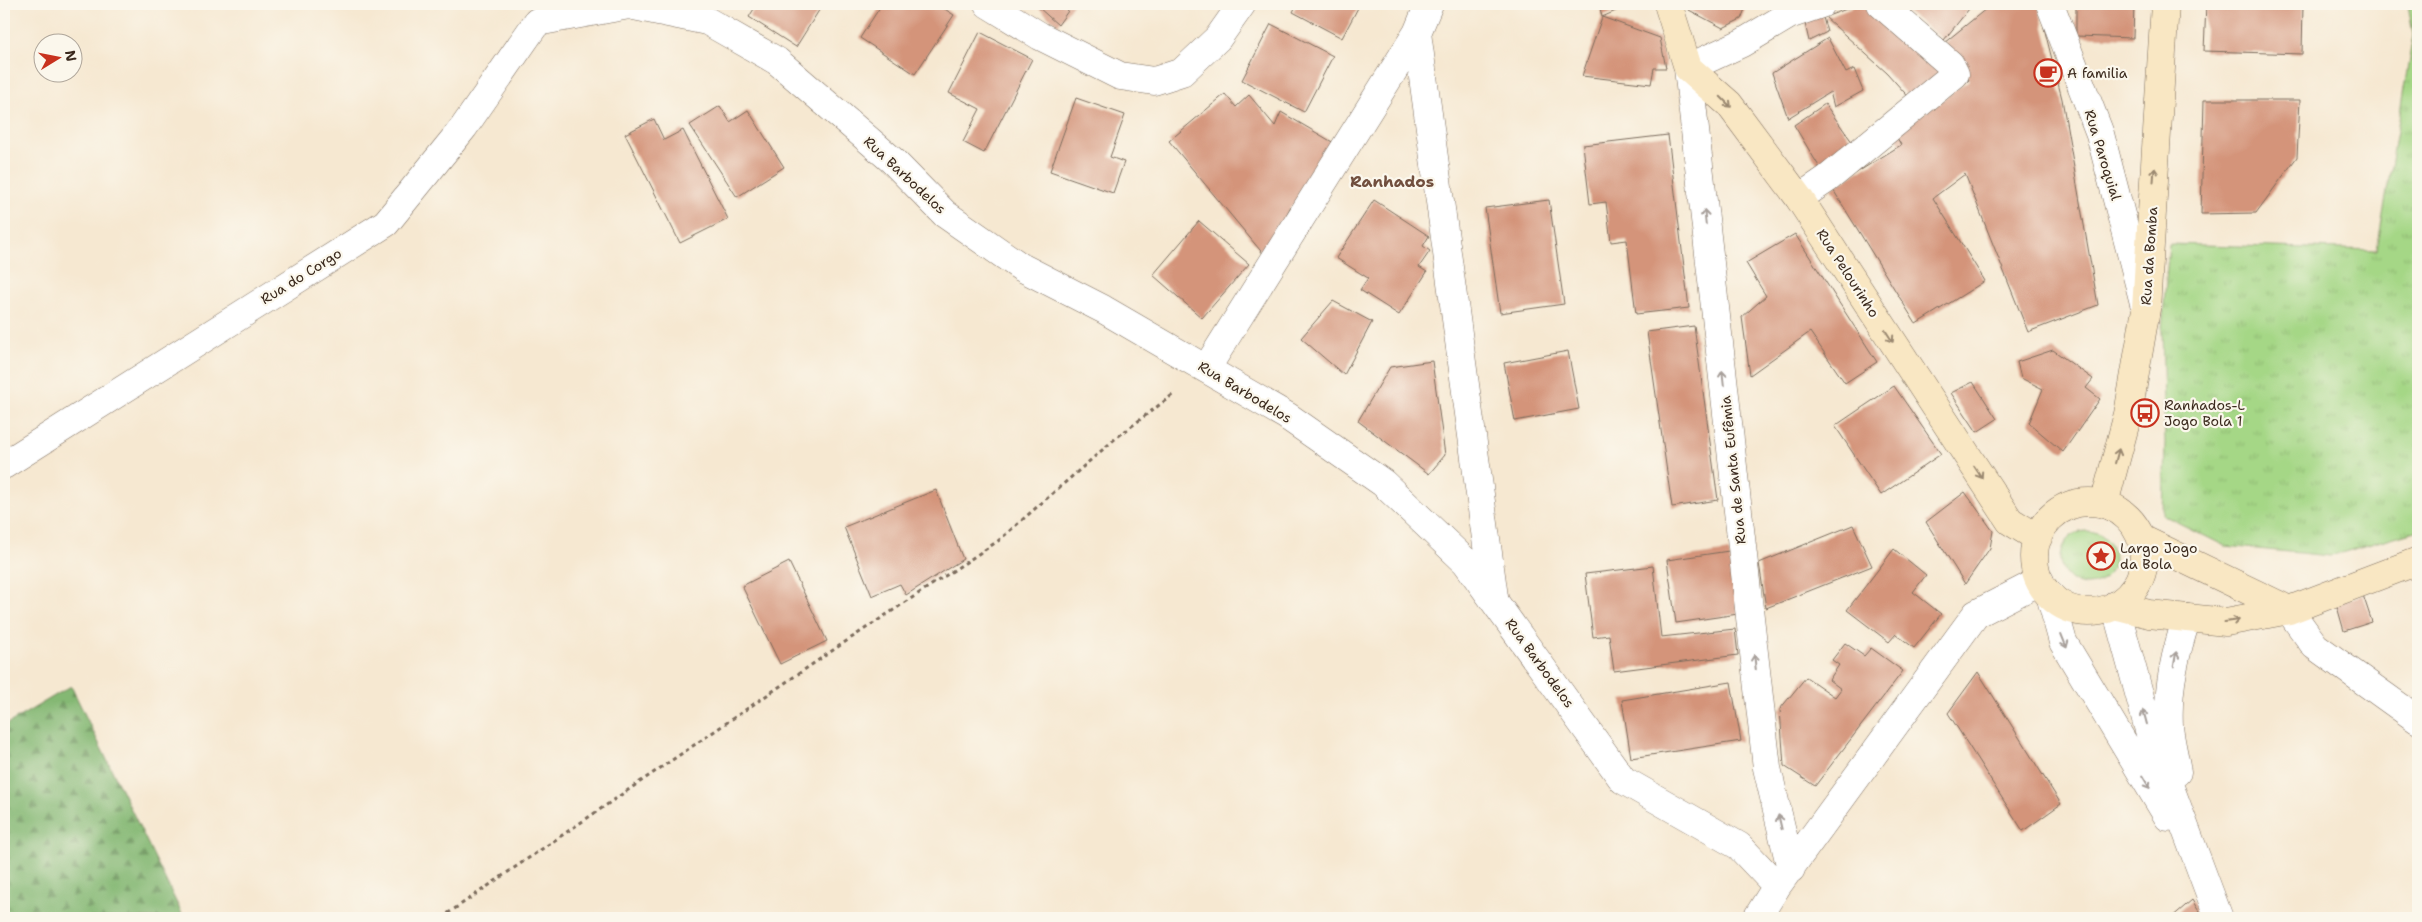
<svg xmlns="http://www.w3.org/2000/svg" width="2422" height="922" font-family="'Shantell Sans',sans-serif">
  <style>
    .grass { fill: url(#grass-tufts); stroke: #708052 }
    .forest { fill: url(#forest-firs); stroke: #607148 }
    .building { fill: #d4947a }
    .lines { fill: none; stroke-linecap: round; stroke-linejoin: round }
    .street-casing { stroke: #7c6c5d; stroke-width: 29 }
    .secondary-casing { stroke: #7c6c5d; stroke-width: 29 }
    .path { stroke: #7c6c5d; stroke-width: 3; stroke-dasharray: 4 4; stroke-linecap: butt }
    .street { stroke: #fff; stroke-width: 28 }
    .secondary { stroke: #f9e7c3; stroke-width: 28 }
    .oneway { stroke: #9a8870 }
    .oneway2 { stroke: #a79f9a }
    .labels { text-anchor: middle; stroke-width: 4.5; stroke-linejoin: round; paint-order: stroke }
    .poi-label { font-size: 14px; fill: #3b2a1e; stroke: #fbf7ec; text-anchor: start }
    .street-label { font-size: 14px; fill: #3b2a1e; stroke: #fbf7ec }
    .quarter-label { font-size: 16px; font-weight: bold; fill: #714f3e; stroke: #fbf7ec }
  </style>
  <defs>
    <pattern id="grass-tufts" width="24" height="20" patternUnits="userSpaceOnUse" patternTransform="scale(1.25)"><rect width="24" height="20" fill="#a5d786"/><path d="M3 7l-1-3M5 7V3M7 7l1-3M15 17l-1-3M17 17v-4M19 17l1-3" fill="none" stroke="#8fb973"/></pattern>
    <pattern id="forest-firs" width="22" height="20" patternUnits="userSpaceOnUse" patternTransform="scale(1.25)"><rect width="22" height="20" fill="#84b873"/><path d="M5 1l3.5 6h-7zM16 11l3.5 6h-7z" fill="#6d965e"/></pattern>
  </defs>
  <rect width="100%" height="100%" fill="#fbf7ec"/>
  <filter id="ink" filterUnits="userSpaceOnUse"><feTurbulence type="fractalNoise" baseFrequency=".02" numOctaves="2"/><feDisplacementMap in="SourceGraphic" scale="10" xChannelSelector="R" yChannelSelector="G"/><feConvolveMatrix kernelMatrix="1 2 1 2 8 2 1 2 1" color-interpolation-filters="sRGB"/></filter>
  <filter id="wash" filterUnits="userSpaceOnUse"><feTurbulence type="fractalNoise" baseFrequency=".0096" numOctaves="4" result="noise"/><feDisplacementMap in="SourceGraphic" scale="20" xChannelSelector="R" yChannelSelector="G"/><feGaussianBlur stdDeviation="1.12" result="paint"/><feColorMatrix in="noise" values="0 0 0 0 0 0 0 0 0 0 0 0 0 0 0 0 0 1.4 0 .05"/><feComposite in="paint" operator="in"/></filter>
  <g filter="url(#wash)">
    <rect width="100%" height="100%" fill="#f6e8d1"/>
    <path class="grass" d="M2408,4H2418V530L2331,556L2225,546L2163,515L2165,443L2162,329L2169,244L2377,250L2413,35Z
      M2060 558a27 27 0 1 1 54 0a27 27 0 1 1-54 0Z"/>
    <path class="forest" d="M71,686L184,918H4V726Z"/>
    <g id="blocks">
      <path class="building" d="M757,4H823L796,47L749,17Z
        M882,4H937L954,15L915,74L860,38Z
        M1040,4H1073L1058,25L1038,7Z
        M1297,4H1360L1342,38L1293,12Z
        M1599,4H1632L1602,17Z
        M1689,4H1747L1741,19L1723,28L1689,10Z
        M1860,4H1869L1943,70L1913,102L1887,73L1825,17Z
        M1897,4H1973L1944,40Z
        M1992,4H2038L2062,99L2098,305L2028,332L1965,174L1933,198L1985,281L1916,324L1832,188L1901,145L1895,134L1969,80L1944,43Z
        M2076,4H2134L2133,38L2076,36Z
        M2206,4H2303L2302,54L2204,51Z
        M1821,10L1827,32L1809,41L1803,15Z
        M1602,17L1660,38L1666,68H1654L1651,84L1582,76Z
        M1271,24L1333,56L1304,112L1242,80Z
        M980,32L1032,59L984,153L963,142L980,109L949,93Z
        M1828,38L1846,73L1854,69L1863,91L1834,107L1830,92L1788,118L1772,73Z
        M1225,94L1236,107L1249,95L1275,126L1281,112L1334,143L1299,204L1291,206L1265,256L1169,141Z
        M1076,98L1125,115L1110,157L1124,162L1113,193L1050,171Z
        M2204,100H2300L2297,157L2256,213L2201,214Z
        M1825,104L1855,146L1823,173L1794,125Z
        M720,106L730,122L748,110L784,167L737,197L690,125Z
        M654,119L664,140L683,130L728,219L680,243L625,134Z
        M1668,135L1689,308L1636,314L1627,240L1611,242L1606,202L1590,204L1583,145Z
        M1374,200L1429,236L1423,246L1430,251L1419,267L1427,272L1399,315L1360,290L1368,278L1336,258Z
        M1549,200L1564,304L1500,313L1485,208Z
        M1199,221L1249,264L1202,318L1153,275Z
        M1795,234L1877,362L1845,383L1810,332L1750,375L1742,317L1766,296L1746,263Z
        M1333,301L1372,322L1344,375L1301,338Z
        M1694,326L1718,500L1672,507L1647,332Z
        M2053,350L2093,379L2086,388L2100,399L2063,452L2029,423L2043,389L2021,378L2017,362Z
        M1568,351L1579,409L1515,421L1504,363Z
        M1432,361L1445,455L1429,474L1358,421L1390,367Z
        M1973,382L1997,419L1977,432L1951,393Z
        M1894,386L1941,454L1881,495L1835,426Z
        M936,490L963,559L906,595L900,584L872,596L844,527Z
        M1965,492L1993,531L1990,548L1965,584L1926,522Z
        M1853,525L1872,566L1766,608L1759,563Z
        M1894,549L1926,575L1913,592L1941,614L1914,648L1896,634L1889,642L1847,610Z
        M1729,551L1738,614L1676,623L1667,560Z
        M789,562L827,641L780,664L742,586Z
        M1653,566L1661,637L1735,629L1738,655L1614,671L1609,635L1593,637L1585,574Z
        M2363,595L2372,622L2344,631L2336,603Z
        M1845,643L1864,656L1871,648L1903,671L1815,786L1784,766L1780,709L1806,677L1835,697L1841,689L1829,680L1839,665L1832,660Z
        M1978,672L2061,804L2023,831L1948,713Z
        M1731,682L1741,741L1631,758L1622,700Z
        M2192,900L2203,918H2171Z"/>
    </g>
  </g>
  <g filter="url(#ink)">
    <use href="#blocks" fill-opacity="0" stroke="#7c6c5d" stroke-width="1"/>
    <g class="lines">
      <g class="street-casing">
        <path id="street" d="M988,4L1040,36L1120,76L1154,81L1182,72L1218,38L1242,4
          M1429,4L1417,33L1494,597
          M2050,4L2100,134L2144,303
          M537,22L629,5L707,21L777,61L893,161L945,214L1021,267L1103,309L1287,416L1383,483L1466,562L1623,780L1739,846L1777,886
          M1799,198L1827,179L1955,74L1950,64L1881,4
          M1206,369L1417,33
          M4,465L386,223L464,127L537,22
          M2050,595L2063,642L2168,817
          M2115,605L2150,734L2219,918
          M2289,610L2315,646L2418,720
          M2177,772C2175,757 2170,741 2169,726C2167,689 2175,653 2187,618
          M1791,869L1767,768L1688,68L1742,43L1789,15L1821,4
          M1757,918L1777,886L1976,614L2040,581"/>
      </g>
      <g class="secondary-casing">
        <path id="secondary" d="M1668,4L1688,68L1729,104L1799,198L2010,521L2038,538
          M2034 557a55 55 0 1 1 110 0a55 55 0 1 1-110 0Z
          M2104,504L2128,414L2146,309L2165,4
          M2142,539L2289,610
          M2115,605L2149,614L2226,622L2289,610L2418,561"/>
      </g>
      <path class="path" d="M441,918L836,648L998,541L1116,438L1175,393"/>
      <use href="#street" class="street"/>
      <use href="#secondary" class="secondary"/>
    </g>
    <defs><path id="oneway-shaft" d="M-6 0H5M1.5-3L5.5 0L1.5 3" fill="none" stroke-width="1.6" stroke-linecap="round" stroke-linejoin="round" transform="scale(1.25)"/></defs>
    <g class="oneway">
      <use href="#oneway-shaft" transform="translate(1726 102) rotate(45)"/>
      <use href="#oneway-shaft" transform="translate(2154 175) rotate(-86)"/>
      <use href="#oneway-shaft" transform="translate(1889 336) rotate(57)"/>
      <use href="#oneway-shaft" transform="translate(2117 456) rotate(-75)"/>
      <use href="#oneway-shaft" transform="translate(1978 472) rotate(57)"/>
      <use href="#oneway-shaft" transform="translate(2232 621) rotate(-8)"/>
    </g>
    <g class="oneway2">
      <use href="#oneway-shaft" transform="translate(1705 217) rotate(-96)"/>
      <use href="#oneway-shaft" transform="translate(1723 378) rotate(-96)"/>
      <use href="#oneway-shaft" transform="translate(2064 641) rotate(68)"/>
      <use href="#oneway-shaft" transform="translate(2175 659) rotate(-80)"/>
      <use href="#oneway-shaft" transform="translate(1755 662) rotate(-96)"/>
      <use href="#oneway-shaft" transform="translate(2145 717) rotate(-105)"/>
      <use href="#oneway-shaft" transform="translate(2146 782) rotate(59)"/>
      <use href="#oneway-shaft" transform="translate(1780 822) rotate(-103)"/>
    </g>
  </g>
  <defs>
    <g id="cafe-ring" transform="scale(1.4375)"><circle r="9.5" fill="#fbf7ec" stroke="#c8321e" stroke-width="1.5"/><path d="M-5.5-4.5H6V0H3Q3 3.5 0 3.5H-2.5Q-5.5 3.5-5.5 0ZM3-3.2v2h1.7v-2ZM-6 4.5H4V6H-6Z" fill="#c8321e"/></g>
    <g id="bus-ring" transform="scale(1.4375)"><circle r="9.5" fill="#fbf7ec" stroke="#c8321e" stroke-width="1.5"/><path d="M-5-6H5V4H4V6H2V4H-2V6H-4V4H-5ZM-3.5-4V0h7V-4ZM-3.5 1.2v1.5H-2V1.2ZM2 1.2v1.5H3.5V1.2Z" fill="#c8321e"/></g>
    <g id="sight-ring" transform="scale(1.4375)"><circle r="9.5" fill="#fbf7ec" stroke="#c8321e" stroke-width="1.5"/><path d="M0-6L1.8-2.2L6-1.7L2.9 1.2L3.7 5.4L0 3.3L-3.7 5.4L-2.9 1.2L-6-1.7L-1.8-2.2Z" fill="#c8321e"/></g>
  </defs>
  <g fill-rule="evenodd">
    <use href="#cafe-ring" x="2048" y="73"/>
    <use href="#bus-ring" x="2145" y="413"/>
    <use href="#sight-ring" x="2101" y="556"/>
  </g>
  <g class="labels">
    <g class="poi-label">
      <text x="2067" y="78">A familia</text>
      <text x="2164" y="410">Ranhados-L<tspan x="2164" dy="16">Jogo Bola 1</tspan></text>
      <text x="2120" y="553">Largo Jogo<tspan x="2120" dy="16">da Bola</tspan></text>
    </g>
    <g class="street-label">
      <text transform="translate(2103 155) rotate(73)" y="5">Rua Paroquial</text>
      <text transform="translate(905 175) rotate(43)" y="5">Rua Barbodelos</text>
      <text transform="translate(2149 256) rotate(-86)" y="5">Rua da Bomba</text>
      <text transform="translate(1848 273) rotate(57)" y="5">Rua Pelourinho</text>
      <text transform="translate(301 276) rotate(-32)" y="5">Rua do Corgo</text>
      <text transform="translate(1245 392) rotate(31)" y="5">Rua Barbodelos</text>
      <text transform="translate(1733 470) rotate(-96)" y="5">Rua de Santa Eufêmia</text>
      <text transform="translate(1540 663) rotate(54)" y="5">Rua Barbodelos</text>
    </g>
    <g class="quarter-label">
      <text x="1392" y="187">Ranhados</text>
    </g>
  </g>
  <rect width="2422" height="922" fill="none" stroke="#fbf7ec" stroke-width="20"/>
  <g transform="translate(58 58) rotate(80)"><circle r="24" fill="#fbf7ec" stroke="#aea59a"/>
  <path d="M0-4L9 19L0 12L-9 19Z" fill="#c8321e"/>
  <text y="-8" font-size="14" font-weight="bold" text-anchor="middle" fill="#3b2a1e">N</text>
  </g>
</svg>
